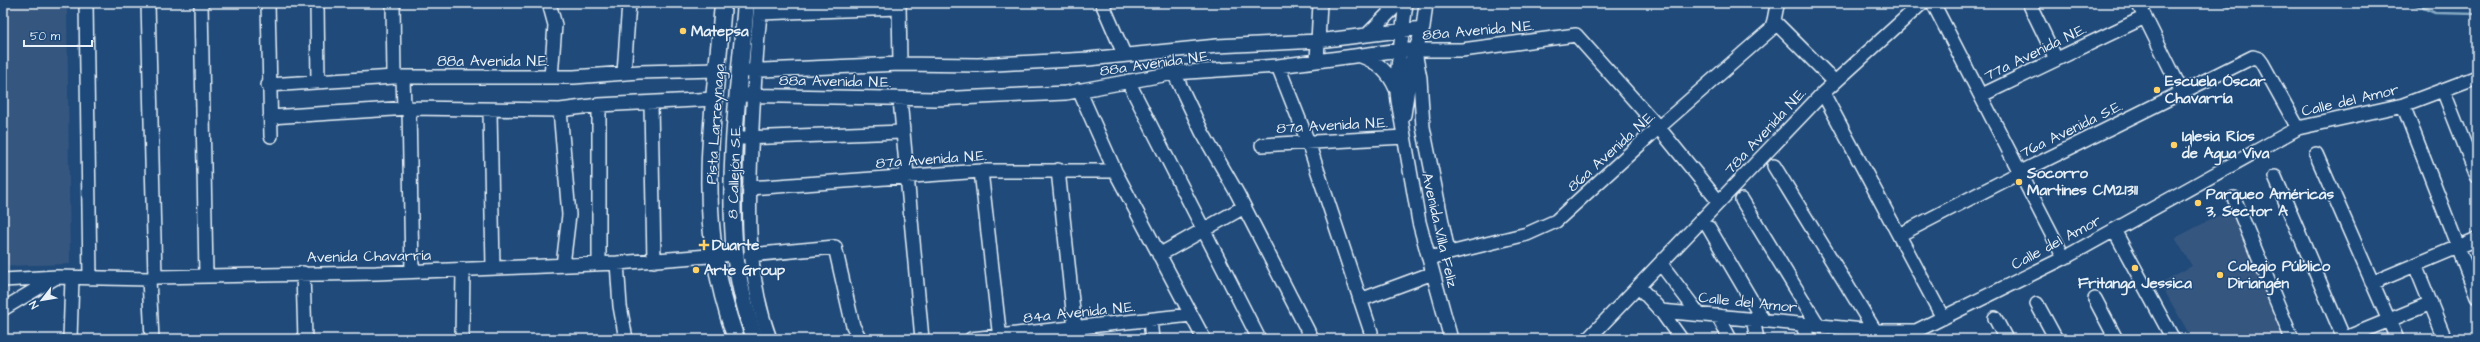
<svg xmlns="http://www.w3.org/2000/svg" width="2480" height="342" font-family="'Architects Daughter',sans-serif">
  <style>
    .built { fill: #36577f }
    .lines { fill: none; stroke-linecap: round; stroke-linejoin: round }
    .stream { stroke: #85a9c3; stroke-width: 2.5 }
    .minor-casing { stroke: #e8f1f8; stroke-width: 16 }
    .major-casing { stroke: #e8f1f8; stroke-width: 19 }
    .minor { stroke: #1f4a7a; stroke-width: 13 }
    .major { stroke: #1f4a7a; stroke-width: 16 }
    .poi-dot { fill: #ffd166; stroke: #1f4a7a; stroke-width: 1.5 }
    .labels { text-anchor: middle; stroke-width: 3; stroke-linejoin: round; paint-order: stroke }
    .street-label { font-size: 15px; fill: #e8f1f8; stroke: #1f4a7a }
    .poi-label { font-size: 15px; font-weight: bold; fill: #e8f1f8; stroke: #1f4a7a; text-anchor: start }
  </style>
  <rect width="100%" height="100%" fill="#1f4a7a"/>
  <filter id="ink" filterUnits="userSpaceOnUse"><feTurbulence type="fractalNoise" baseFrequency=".025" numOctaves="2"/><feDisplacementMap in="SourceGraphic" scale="8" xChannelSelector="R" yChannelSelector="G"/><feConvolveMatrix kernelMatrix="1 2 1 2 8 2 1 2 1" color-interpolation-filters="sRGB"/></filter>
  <g filter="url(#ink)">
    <path class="built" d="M3,3H67L70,264L3,266Z
      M2235,207L2290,339H2192L2160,283L2192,266L2175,238Z"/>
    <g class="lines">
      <path class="stream" d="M2223,3L2225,6L2254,8L2263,3
        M2412,3L2435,13L2477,14"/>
      <g class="minor-casing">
        <path id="minor" d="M86,3L90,278
          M148,3L155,277
          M201,3L206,275
          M268,3L271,136
          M317,3L318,82
          M393,3L394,77
          M549,3L555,25L551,77
          M761,3C756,52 753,100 751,149C748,214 747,278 770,339
          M899,3L900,64
          M1102,3L1124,54
          M1406,3L1396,83L1398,101L1419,222L1451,339
          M1933,3L2064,258
          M2029,3L2056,59
          M2138,3L2182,92
          M760,13L899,8
          M1775,22L1835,82
          M1367,35L1399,3
          M1415,52L1420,78L1423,127L1448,252
          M1361,56C1378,62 1389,72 1396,89
          M1317,61L1320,3
          M1278,66L1308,142L1371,332
          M740,71L900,64L978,65L1088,59L1217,46L1318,41L1423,28
          M624,73L629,3
          M1174,73L1202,132L1237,193L1312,339
          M403,78L404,108
          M1128,81L1259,339
          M268,85L394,77H574L639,72L718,70
          M1079,90L1115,171L1204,339
          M2443,90L2477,176
          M1823,93L1943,318
          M738,95L936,99L1066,93L1174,73L1278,66L1400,50H1462L1576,35L1659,128L1719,202
          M1982,95L2145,17
          M900,99L922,339
          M651,104L654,261
          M599,105V264
          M2403,105L2477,296
          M409,108L412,271
          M560,110L569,215L563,265
          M490,111L493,268
          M1404,115L1412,60L1423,28L1426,3
          M270,117L409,108L560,110L599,105L715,99
          M742,138L902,132
          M1262,145L1404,137
          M2316,154L2397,339
          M1774,166L1875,331
          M1058,170L1075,329
          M981,171L1000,339
          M2275,177L2344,339
          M749,188L981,171H1115
          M2234,198L2292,339
          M1742,200L1818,325
          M1709,228L1763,320
          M2114,230L2173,339
          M1899,235L2021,172L2253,57L2259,59L2262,63L2298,128
          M750,255L835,247L853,326L860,339
          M1159,255L1244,207
          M1429,258L1527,234L1556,221L1650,135L1770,30C1776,21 1774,13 1778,3
          M617,263L620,306L626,339
          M1661,264L1698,313
          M2415,265L2445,339
          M303,273L305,339
          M149,279L152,339
          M3,280L57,277L149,279L155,277L376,273L617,263L735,254
          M2372,283L2477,239
          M1639,287L1661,311L1875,331H1916L2064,258L2298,128L2403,105L2477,77
          M2095,299L2116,339
          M1360,300L1433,273
          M2037,304L2056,339
          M3,309L55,278
          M1661,311L1681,339
          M1718,316L1730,339
          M1995,318L2006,339
          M1753,319L1757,339
          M1150,320L1152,339
          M1802,324L1808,339
          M70,339L72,278
          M462,339L463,269
          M971,339L1191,315
          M1588,339L1823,93L1922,3
          M2343,339L2431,303"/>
      </g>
      <g class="major-casing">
        <path id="major" d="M723,3C717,86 701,174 715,257C719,284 727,313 736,339
          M746,3C739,85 727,170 735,253C738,281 746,312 755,339"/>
      </g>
      <use href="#minor" class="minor"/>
      <use href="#major" class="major"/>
    </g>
  </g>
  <g class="poi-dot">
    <circle cx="683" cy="31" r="4"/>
    <circle cx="2157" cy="90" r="4"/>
    <circle cx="2174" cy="145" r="4"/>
    <circle cx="2019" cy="182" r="4"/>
    <circle cx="2198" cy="203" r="4"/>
    <path d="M702 239h4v4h4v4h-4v4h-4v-4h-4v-4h4z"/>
    <circle cx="2135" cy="268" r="4"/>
    <circle cx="696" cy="270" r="4"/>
    <circle cx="2220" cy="275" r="4"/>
  </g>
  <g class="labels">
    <g class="street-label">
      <text transform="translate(1478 30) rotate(-5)" y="5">88a Avenida N.E.</text>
      <text transform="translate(2035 52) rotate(-26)" y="5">77a Avenida N.E.</text>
      <text x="493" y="66">88a Avenida N.E.</text>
      <text transform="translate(1155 63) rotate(-8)" y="5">88a Avenida N.E.</text>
      <text transform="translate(835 81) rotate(1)" y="5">88a Avenida N.E.</text>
      <text transform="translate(2350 100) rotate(-13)" y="5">Calle del Amor</text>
      <text transform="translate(715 124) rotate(-86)" y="5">Pista Larreynaga</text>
      <text transform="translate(1332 125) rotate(-3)" y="5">87a Avenida N.E.</text>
      <text transform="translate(2071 129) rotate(-26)" y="5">76a Avenida S.E.</text>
      <text transform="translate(1765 131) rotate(-47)" y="5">78a Avenida N.E.</text>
      <text transform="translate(1611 151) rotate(-42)" y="5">86a Avenida N.E.</text>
      <text transform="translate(931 159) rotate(-4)" y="5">87a Avenida N.E.</text>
      <text transform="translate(734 172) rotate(-88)" y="5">8 Callejón S.E.</text>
      <text transform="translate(1440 230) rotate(77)" y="5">Avenida Villa Feliz</text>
      <text transform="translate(2056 242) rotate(-28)" y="5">Calle del Amor</text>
      <text transform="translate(369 256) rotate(-1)" y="5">Avenida Chavarría</text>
      <text transform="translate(1748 302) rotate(6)" y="5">Calle del Amor</text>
      <text transform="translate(1079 312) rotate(-6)" y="5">84a Avenida N.E.</text>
    </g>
    <g class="poi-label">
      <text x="691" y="36">Matepsa</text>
      <text x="2165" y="86">Escuela Óscar<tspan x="2165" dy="17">Chavarría</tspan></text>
      <text x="2182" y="141">Iglesia Ríos<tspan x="2182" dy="17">de Agua Viva</tspan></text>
      <text x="2027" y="178">Socorro<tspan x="2027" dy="17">Martines CM21311</tspan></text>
      <text x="2206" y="199">Parqueo Américas<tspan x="2206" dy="17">3, Sector A</tspan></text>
      <text x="712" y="250">Duarte</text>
      <text x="2228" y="271">Colegio Público<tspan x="2228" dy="17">Diriangén</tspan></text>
      <text x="704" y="275">Arte Group</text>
      <text x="2135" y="288" text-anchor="middle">Fritanga Jessica</text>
    </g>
  </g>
  <rect width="2480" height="342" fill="none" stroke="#1f4a7a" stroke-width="16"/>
  <rect x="8" y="8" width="2464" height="326" fill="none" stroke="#e8f1f8" stroke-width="1.5" filter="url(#ink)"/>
  <g transform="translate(42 300) rotate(239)" stroke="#1f4a7a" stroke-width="3" paint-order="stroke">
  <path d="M0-3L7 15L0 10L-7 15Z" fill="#e8f1f8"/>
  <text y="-6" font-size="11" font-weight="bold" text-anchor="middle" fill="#e8f1f8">N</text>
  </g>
  <path d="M24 40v6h68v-6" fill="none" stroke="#e8f1f8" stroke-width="2"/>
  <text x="30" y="40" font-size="12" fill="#e8f1f8" stroke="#1f4a7a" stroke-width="3" paint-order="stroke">50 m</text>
</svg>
